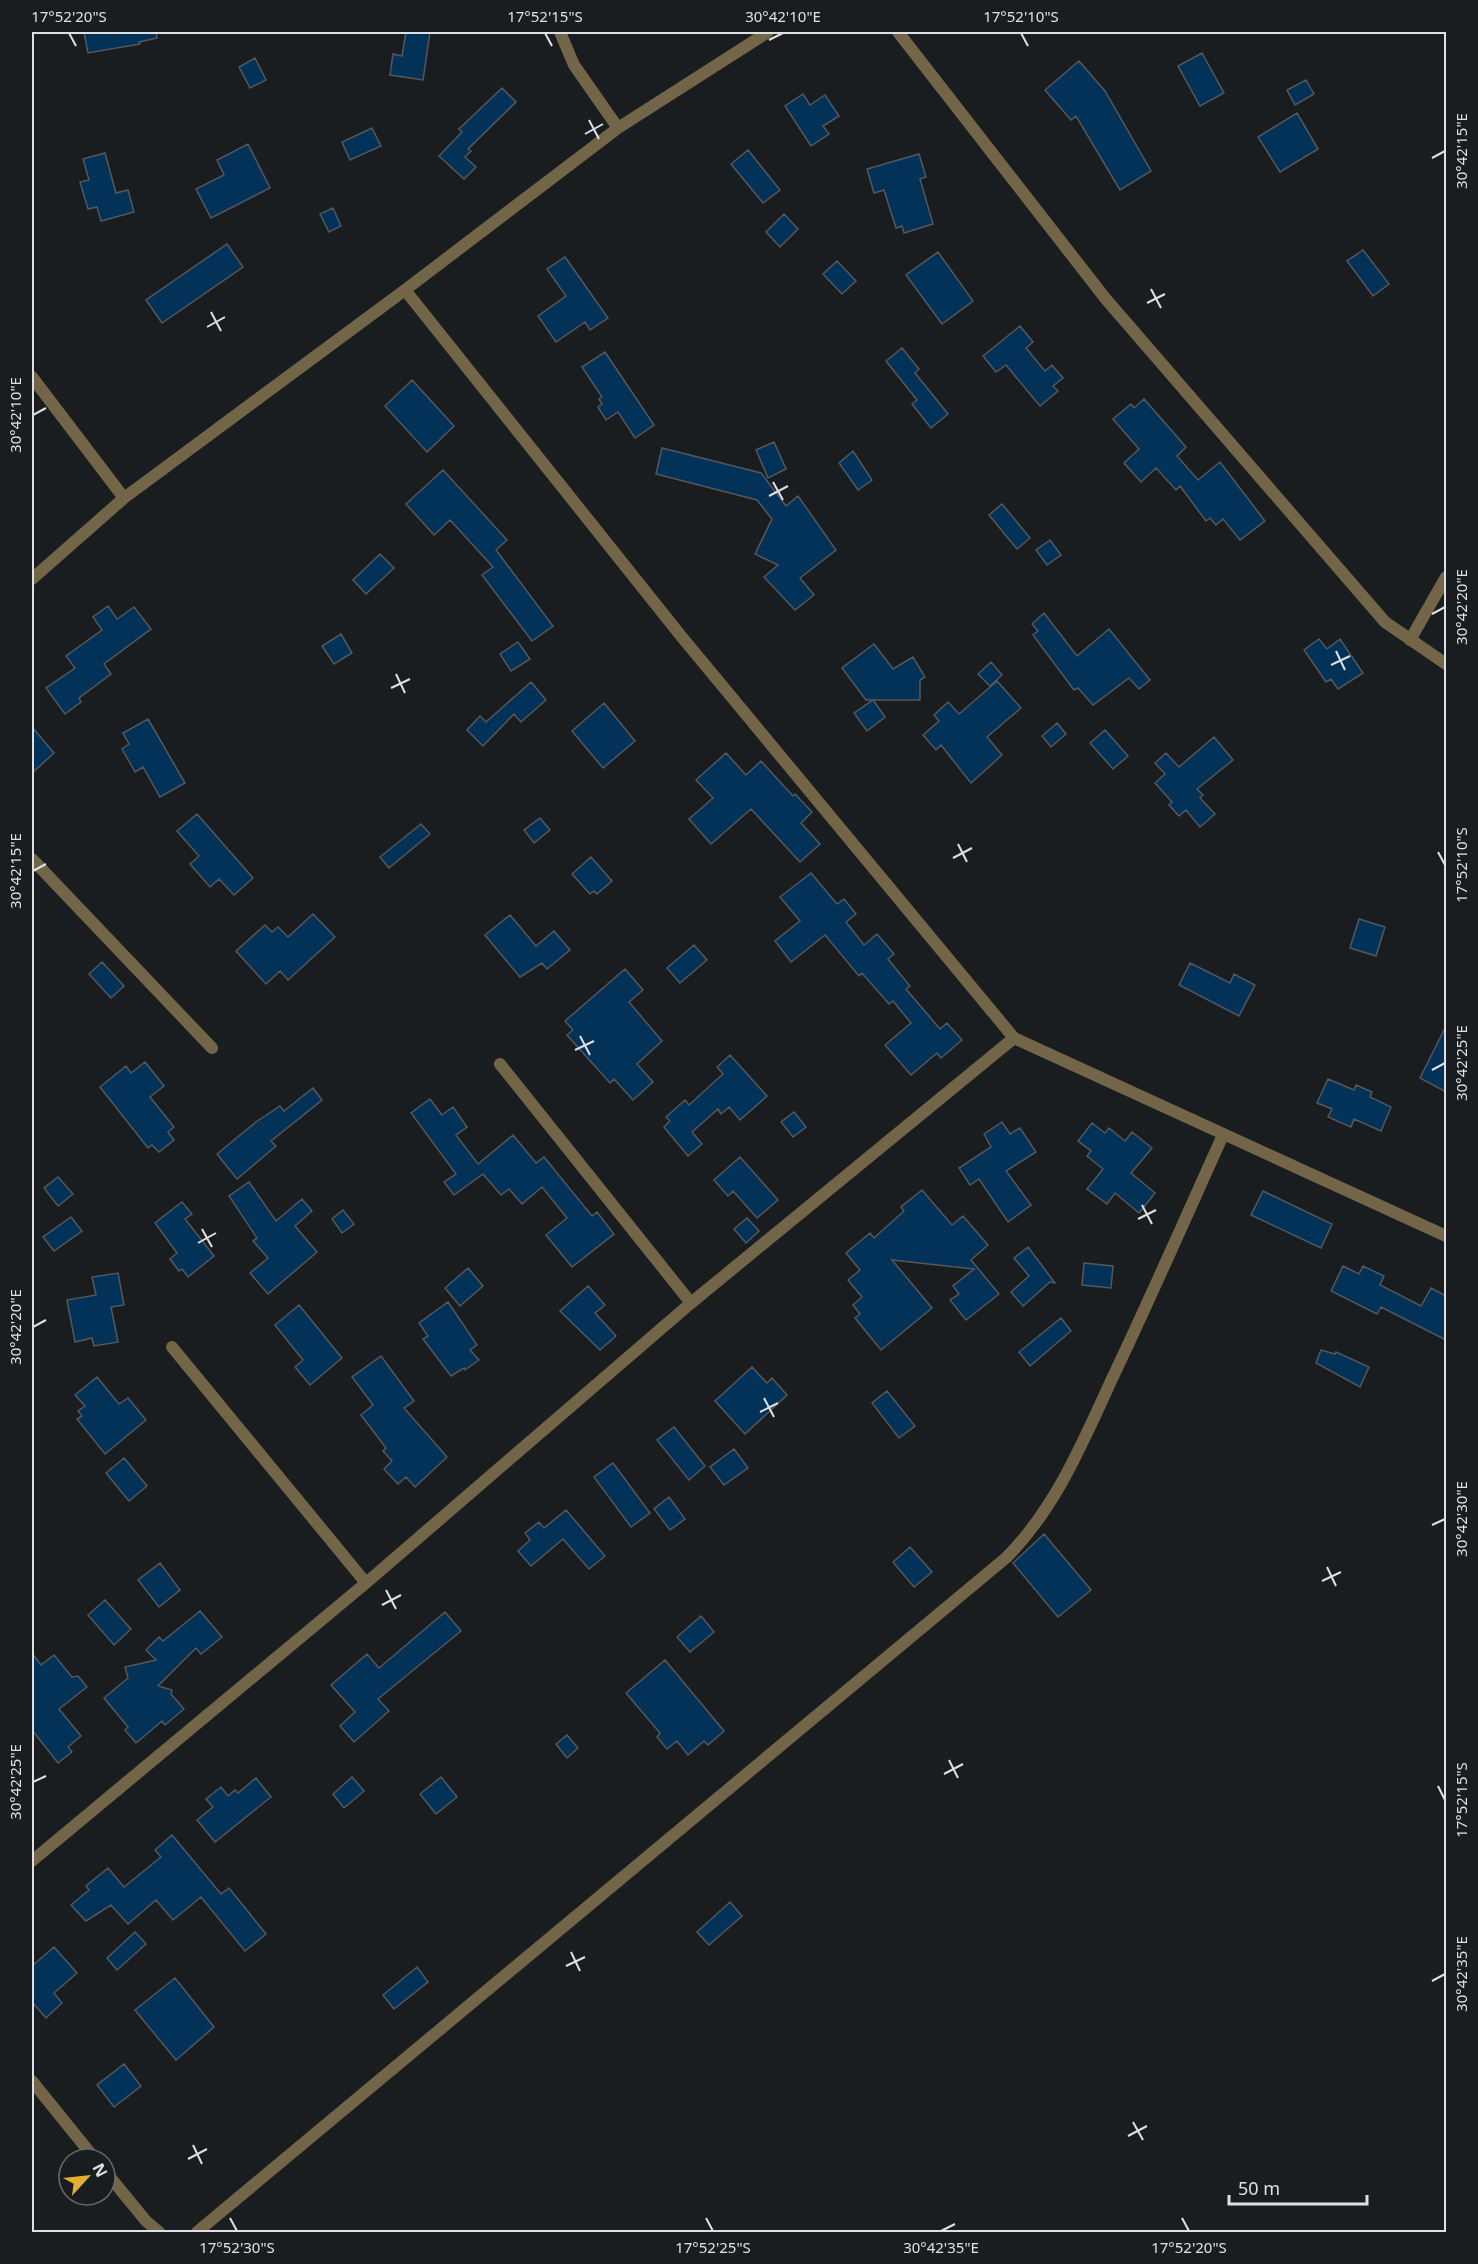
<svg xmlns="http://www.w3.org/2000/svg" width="1478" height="2264" font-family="'Noto Sans',sans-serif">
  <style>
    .building { fill: #033259; stroke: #54585c; stroke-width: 1.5 }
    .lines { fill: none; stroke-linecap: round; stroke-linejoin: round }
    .street { stroke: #736547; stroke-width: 12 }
    .ticks { fill: none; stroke: #dee1e3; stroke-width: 2 }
    .neatline { fill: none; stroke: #dee1e3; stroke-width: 2 }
    .ticks-label { font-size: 15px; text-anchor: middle; fill: #dee1e3 }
  </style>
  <rect width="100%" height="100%" fill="#191d20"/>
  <path class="building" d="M84,32H156L157,38L139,42L140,44L88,53Z
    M406,32H430L423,80L390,75L393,54L402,56Z
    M1202,53L1224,93L1200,106L1178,66Z
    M255,58L266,80L250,88L239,67Z
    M1079,61L1105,91L1151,171L1120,190L1076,116L1071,120L1045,90Z
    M1306,80L1314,94L1295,105L1287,90Z
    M502,88L516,102L468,149L471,151L465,157L476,167L464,179L439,156L462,132L459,129Z
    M803,94L810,105L825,95L839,116L823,126L829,134L811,146L785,106Z
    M1297,113L1318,149L1280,172L1258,137Z
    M372,128L381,146L350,160L342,142Z
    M248,144L270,188L211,218L196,189L224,175L217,160Z
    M748,150L780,190L763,203L731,164Z
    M105,153L116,193L128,190L134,212L101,221L97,207L88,209L80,182L89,180L83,159Z
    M919,154L926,177L920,179L933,224L904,233L902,226L896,228L884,190L874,193L867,169Z
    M333,208L341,226L329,232L320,214Z
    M784,214L798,229L780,247L766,232Z
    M227,244L243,267L162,323L146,300Z
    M1363,250L1389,284L1373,296L1347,261Z
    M938,252L973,301L942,324L906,275Z
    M565,257L608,318L590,330L585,322L556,342L538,316L566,296L547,269Z
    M837,261L856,281L842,294L823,274Z
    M1020,326L1033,342L1026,348L1045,371L1052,365L1063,378L1053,386L1058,391L1040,406L1006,365L996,372L983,356Z
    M902,348L919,369L915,373L948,414L931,428L912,404L917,400L886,361Z
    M605,352L654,425L635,438L618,412L606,420L598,407L602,404L599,399L602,397L582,367Z
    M412,380L454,426L427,452L385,406Z
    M1144,399L1186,447L1177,456L1198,480L1220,462L1265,521L1240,540L1223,519L1216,525L1210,518L1206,521L1180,486L1176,490L1156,468L1141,482L1124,463L1139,449L1113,419L1131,404L1134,408Z
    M774,442L786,469L768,478L756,450Z
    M662,448L761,473L786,506L798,496L836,550L800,578L814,595L795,610L764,577L778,565L755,554L772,519L757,500L656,474Z
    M853,451L872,480L858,490L839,463Z
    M443,470L507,540L496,550L553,626L532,641L482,575L493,567L450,520L434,535L406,504Z
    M1002,504L1030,538L1017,549L989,515Z
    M1050,540L1061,555L1047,565L1036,550Z
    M380,554L394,568L366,594L353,580Z
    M108,606L117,619L134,607L151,629L104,664L111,674L79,698L81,702L65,714L46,688L75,668L66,656L102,630L93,617Z
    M1044,613L1077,656L1109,629L1150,680L1139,689L1129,678L1093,705L1078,688L1074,690L1033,635L1038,631L1032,624Z
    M341,634L352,653L334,664L322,646Z
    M1319,639L1327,649L1340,639L1363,673L1338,689L1331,679L1326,682L1304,650Z
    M518,642L530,659L511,671L500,654Z
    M874,644L893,669L913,657L925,677L920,680V700H866L842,668Z
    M991,662L1002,675L990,686L978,674Z
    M997,681L1021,708L987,737L1002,755L971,783L941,745L936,750L923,735L939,721L934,715L948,702L959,714Z
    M531,682L546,700L521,722L514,714L483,746L467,730L480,716L486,722Z
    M873,700L885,717L867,731L854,713Z
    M604,703L635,741L603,768L572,731Z
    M148,719L185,783L160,797L143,767L135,772L122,749L129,744L123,733Z
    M1057,723L1066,734L1051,747L1042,736Z
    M32,727L54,753L32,773Z
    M1105,730L1128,756L1113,769L1090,743Z
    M1214,737L1233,760L1197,789L1203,795L1200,798L1215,814L1200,827L1186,810L1179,816L1169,805L1172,802L1155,783L1165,774L1155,763L1166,753L1179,767Z
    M726,753L746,775L761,761L793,796L795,794L812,812L801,823L820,844L800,862L751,809L711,844L689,819L713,798L696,780Z
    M197,814L253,878L234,895L219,879L210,887L190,864L199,856L177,831Z
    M540,818L550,830L534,843L524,830Z
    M421,824L430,834L389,868L380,857Z
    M591,857L612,881L597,894L594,891L590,894L572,874Z
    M811,873L837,904L844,899L856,914L846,922L864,945L877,934L894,954L888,959L910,986L906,989L940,1029L947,1023L962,1040L941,1058L937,1053L911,1075L885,1045L911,1023L893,1001L889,1004L862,973L859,976L825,935L791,962L775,941L800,921L780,897Z
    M313,914L335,937L288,980L280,971L266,984L236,951L265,925L272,932L278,927L288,937Z
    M510,915L536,946L554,931L570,950L547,969L542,963L520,977L485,935Z
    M1359,919L1385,927L1376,956L1350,948Z
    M694,945L707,960L680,983L667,968Z
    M102,962L124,986L111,998L89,974Z
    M1190,963L1230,983L1234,974L1255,985L1239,1016L1179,985Z
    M625,969L643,990L629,1002L662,1041L637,1064L653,1082L633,1100L614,1079L610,1083L567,1035L573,1030L565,1021Z
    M1446,1026V1092L1420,1078Z
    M730,1055L767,1096L740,1120L729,1107L721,1114L718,1109L692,1132L702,1144L688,1156L664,1127L670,1121L666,1117L685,1100L689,1105L723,1074L717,1067Z
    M145,1062L164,1086L150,1097L174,1127L168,1132L174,1140L159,1152L152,1145L148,1148L100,1087L126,1066L131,1073Z
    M1328,1079L1354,1090L1356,1085L1372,1092L1370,1097L1391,1107L1381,1131L1354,1119L1351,1127L1328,1117L1332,1109L1317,1103Z
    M313,1088L322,1100L271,1141L276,1146L237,1179L217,1154L256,1122L280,1106L284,1111Z
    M430,1099L442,1115L453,1107L467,1127L456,1135L478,1164L513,1135L536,1163L544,1157L592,1216L597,1212L614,1234L572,1267L546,1235L567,1218L542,1187L522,1204L509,1189L501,1195L483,1174L454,1195L444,1182L456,1174L411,1113Z
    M794,1112L806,1127L793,1137L781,1122Z
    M1002,1122L1010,1134L1020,1128L1036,1152L1006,1171L1031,1205L1008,1222L979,1179L970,1185L959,1168L991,1147L984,1134Z
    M1092,1123L1105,1133L1109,1128L1125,1141L1132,1132L1152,1148L1131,1173L1155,1193L1139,1213L1115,1193L1107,1204L1087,1189L1103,1169L1087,1156L1091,1151L1078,1141Z
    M740,1157L778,1200L757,1218L733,1191L728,1196L714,1180Z
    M58,1177L73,1194L58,1206L44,1188Z
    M249,1182L276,1221L302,1199L312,1211L295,1226L317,1252L268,1294L250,1273L268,1258L253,1241L257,1238L229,1196Z
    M922,1190L952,1225L963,1216L988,1245L971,1260L999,1294L966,1320L950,1300L959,1294L953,1286L974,1269L892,1260L932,1308L881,1350L855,1318L860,1314L853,1305L862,1297L848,1280L860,1270L846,1253L870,1233L874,1238L904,1211L901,1207Z
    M1263,1191L1332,1224L1321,1248L1251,1215Z
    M182,1202L192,1214L185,1219L214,1256L188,1277L182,1269L179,1271L170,1259L177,1253L155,1223Z
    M343,1210L354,1224L342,1233L332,1219Z
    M71,1217L82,1231L54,1251L43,1237Z
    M747,1218L759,1231L746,1243L734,1229Z
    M1028,1247L1055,1283L1050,1282L1023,1306L1011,1292L1029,1276L1014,1258Z
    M1084,1263L1113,1266L1111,1288L1082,1285Z
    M1343,1266L1359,1274L1363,1266L1384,1276L1380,1285L1421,1306L1431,1288L1446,1296V1340L1381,1307L1377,1314L1331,1291Z
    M468,1268L483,1286L460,1306L445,1288Z
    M118,1273L124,1305L111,1307L118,1342L94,1346L92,1338L75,1342L67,1300L96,1295L92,1277Z
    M588,1286L605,1305L595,1313L616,1336L600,1350L560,1311Z
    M448,1302L477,1345L470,1350L479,1360L465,1370L464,1368L451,1376L423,1339L428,1336L419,1323Z
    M299,1305L342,1358L310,1385L295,1367L303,1360L275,1325Z
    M1061,1318L1071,1331L1030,1366L1019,1352Z
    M1321,1350L1335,1354L1336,1352L1369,1367L1360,1387L1316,1363Z
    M381,1356L414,1401L404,1408L447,1457L415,1487L406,1477L398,1484L384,1469L392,1461L383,1451L386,1448L361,1415L373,1405L352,1377Z
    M752,1367L767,1383L772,1378L787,1395L745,1434L715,1401Z
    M97,1377L119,1404L128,1398L146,1420L105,1454L77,1419L82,1416L78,1411L85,1406L75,1395Z
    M887,1391L915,1426L899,1438L872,1403Z
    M674,1427L705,1466L689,1480L657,1440Z
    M734,1449L748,1468L724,1485L710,1467Z
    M124,1458L147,1486L129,1501L106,1473Z
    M613,1463L650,1513L631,1527L594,1477Z
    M669,1497L685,1519L670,1530L654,1509Z
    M566,1510L605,1556L589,1569L563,1539L531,1566L518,1551L530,1540L525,1533L539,1522L544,1528Z
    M1044,1534L1091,1590L1058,1617L1013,1563Z
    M910,1547L932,1572L914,1587L893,1562Z
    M160,1563L180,1590L159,1607L138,1580Z
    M105,1600L131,1629L114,1645L88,1615Z
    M200,1611L222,1637L201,1654L196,1648L158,1686L172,1690L171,1694L184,1709L165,1725L162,1721L136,1743L125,1730L128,1727L104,1698L128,1678L125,1667L156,1660L146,1650L159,1637L163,1641Z
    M445,1612L461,1631L378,1699L389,1711L354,1742L340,1726L355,1712L331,1685L367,1654L379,1668Z
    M701,1616L714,1632L690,1652L677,1637Z
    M32,1653L41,1665L54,1655L72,1677L78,1676L87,1687L59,1709L81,1736L68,1747L72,1752L58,1763L32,1730Z
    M665,1660L724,1731L708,1745L704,1741L688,1755L677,1741L667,1749L657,1737L660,1733L626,1693Z
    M567,1735L578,1748L567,1758L556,1744Z
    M352,1777L364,1791L344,1808L333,1794Z
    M441,1777L457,1797L436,1814L420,1794Z
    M256,1778L271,1797L215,1842L197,1820L213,1807L206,1799L221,1787L228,1796L235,1790L238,1793Z
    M172,1835L221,1894L229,1888L266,1934L245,1951L201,1897L173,1920L156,1900L128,1924L111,1905L86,1921L71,1905L89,1890L86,1886L108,1868L124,1887L161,1857L155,1850Z
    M730,1902L742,1916L709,1945L697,1932Z
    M135,1932L146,1944L117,1970L107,1958Z
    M54,1947L77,1973L54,1993L62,2003L46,2018L32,2002V1966Z
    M417,1967L428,1982L394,2009L383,1995Z
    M175,1978L214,2027L176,2060L135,2010Z
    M124,2064L141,2086L114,2107L97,2085Z"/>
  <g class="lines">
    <path class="street" d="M560,32L574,65L618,128
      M898,32L1105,298L1385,622L1446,664
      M405,290L681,636L1014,1038L1446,1236
      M32,377L124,498
      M32,579L124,498L405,290L618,128L768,32
      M1410,640L1446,577
      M32,859L212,1048
      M500,1064L691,1303
      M172,1347L366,1583
      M32,1861L366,1583L691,1303L1014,1038
      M32,2081L95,2159
      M105,2171L146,2221L159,2232
      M197,2232L1007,1557C1056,1507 1082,1444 1111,1381C1150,1299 1186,1217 1223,1135"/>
  </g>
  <path class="ticks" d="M69,33L76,46M545,33L552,46M1021,33L1028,46M769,40L783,33M589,120L599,139M585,134L603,124M1432,158L1445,151M1151,289L1161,308M1147,303L1165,294M211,312L221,331M207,327L225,317M33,415L46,408M773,482L783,500M769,496L788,486M1432,614L1445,607M1336,651L1345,670M1331,665L1350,656M396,674L405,693M391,688L410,679M958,844L967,862M1438,852L1445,865M953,858L972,848M33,871L46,864M580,1036L590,1055M575,1050L594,1041M1432,1070L1445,1063M1142,1205L1152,1224M1138,1219L1156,1210M202,1229L212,1247M198,1243L216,1233M33,1327L46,1320M764,1398L774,1417M760,1412L778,1403M1432,1525L1445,1519M1327,1567L1336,1586M1322,1581L1341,1572M386,1590L396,1609M382,1605L401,1595M949,1760L958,1778M944,1774L963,1764M33,1782L46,1776M1438,1786L1445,1800M571,1952L580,1971M566,1966L585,1957M1432,1981L1445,1974M1133,2122L1143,2140M1128,2136L1147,2126M193,2145L202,2164M188,2159L207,2149M230,2218L237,2231M706,2218L713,2231M1182,2218L1189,2231M941,2231L955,2224"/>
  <rect width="1478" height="2264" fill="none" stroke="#191d20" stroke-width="66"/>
  <g transform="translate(87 2177) rotate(63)"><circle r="28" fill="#191d20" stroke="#686b6e" stroke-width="1.5"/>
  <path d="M0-4.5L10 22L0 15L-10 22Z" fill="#e2af34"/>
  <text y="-9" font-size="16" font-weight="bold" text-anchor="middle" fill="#dee1e3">N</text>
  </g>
  <path d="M1229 2195v9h138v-9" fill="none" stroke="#dee1e3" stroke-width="3"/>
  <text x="1238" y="2195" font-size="18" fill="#dee1e3" stroke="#191d20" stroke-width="4.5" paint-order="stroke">50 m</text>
  <rect x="33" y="33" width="1412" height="2198" class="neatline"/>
  <g class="ticks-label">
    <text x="69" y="22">17°52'20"S</text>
    <text x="545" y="22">17°52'15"S</text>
    <text x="783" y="22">30°42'10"E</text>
    <text x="1021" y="22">17°52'10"S</text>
    <text transform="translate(1462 151) rotate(-90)" y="5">30°42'15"E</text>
    <text transform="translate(16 415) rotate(-90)" y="5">30°42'10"E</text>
    <text transform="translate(1462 607) rotate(-90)" y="5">30°42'20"E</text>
    <text transform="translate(1462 865) rotate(-90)" y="5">17°52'10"S</text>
    <text transform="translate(16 871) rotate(-90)" y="5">30°42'15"E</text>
    <text transform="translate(1462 1063) rotate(-90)" y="5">30°42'25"E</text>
    <text transform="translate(16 1327) rotate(-90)" y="5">30°42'20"E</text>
    <text transform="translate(1462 1519) rotate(-90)" y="5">30°42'30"E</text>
    <text transform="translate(16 1782) rotate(-90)" y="5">30°42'25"E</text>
    <text transform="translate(1462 1800) rotate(-90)" y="5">17°52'15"S</text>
    <text transform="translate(1462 1974) rotate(-90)" y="5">30°42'35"E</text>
    <text x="237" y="2253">17°52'30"S</text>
    <text x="713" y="2253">17°52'25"S</text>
    <text x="941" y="2253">30°42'35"E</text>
    <text x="1189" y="2253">17°52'20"S</text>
  </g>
</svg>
